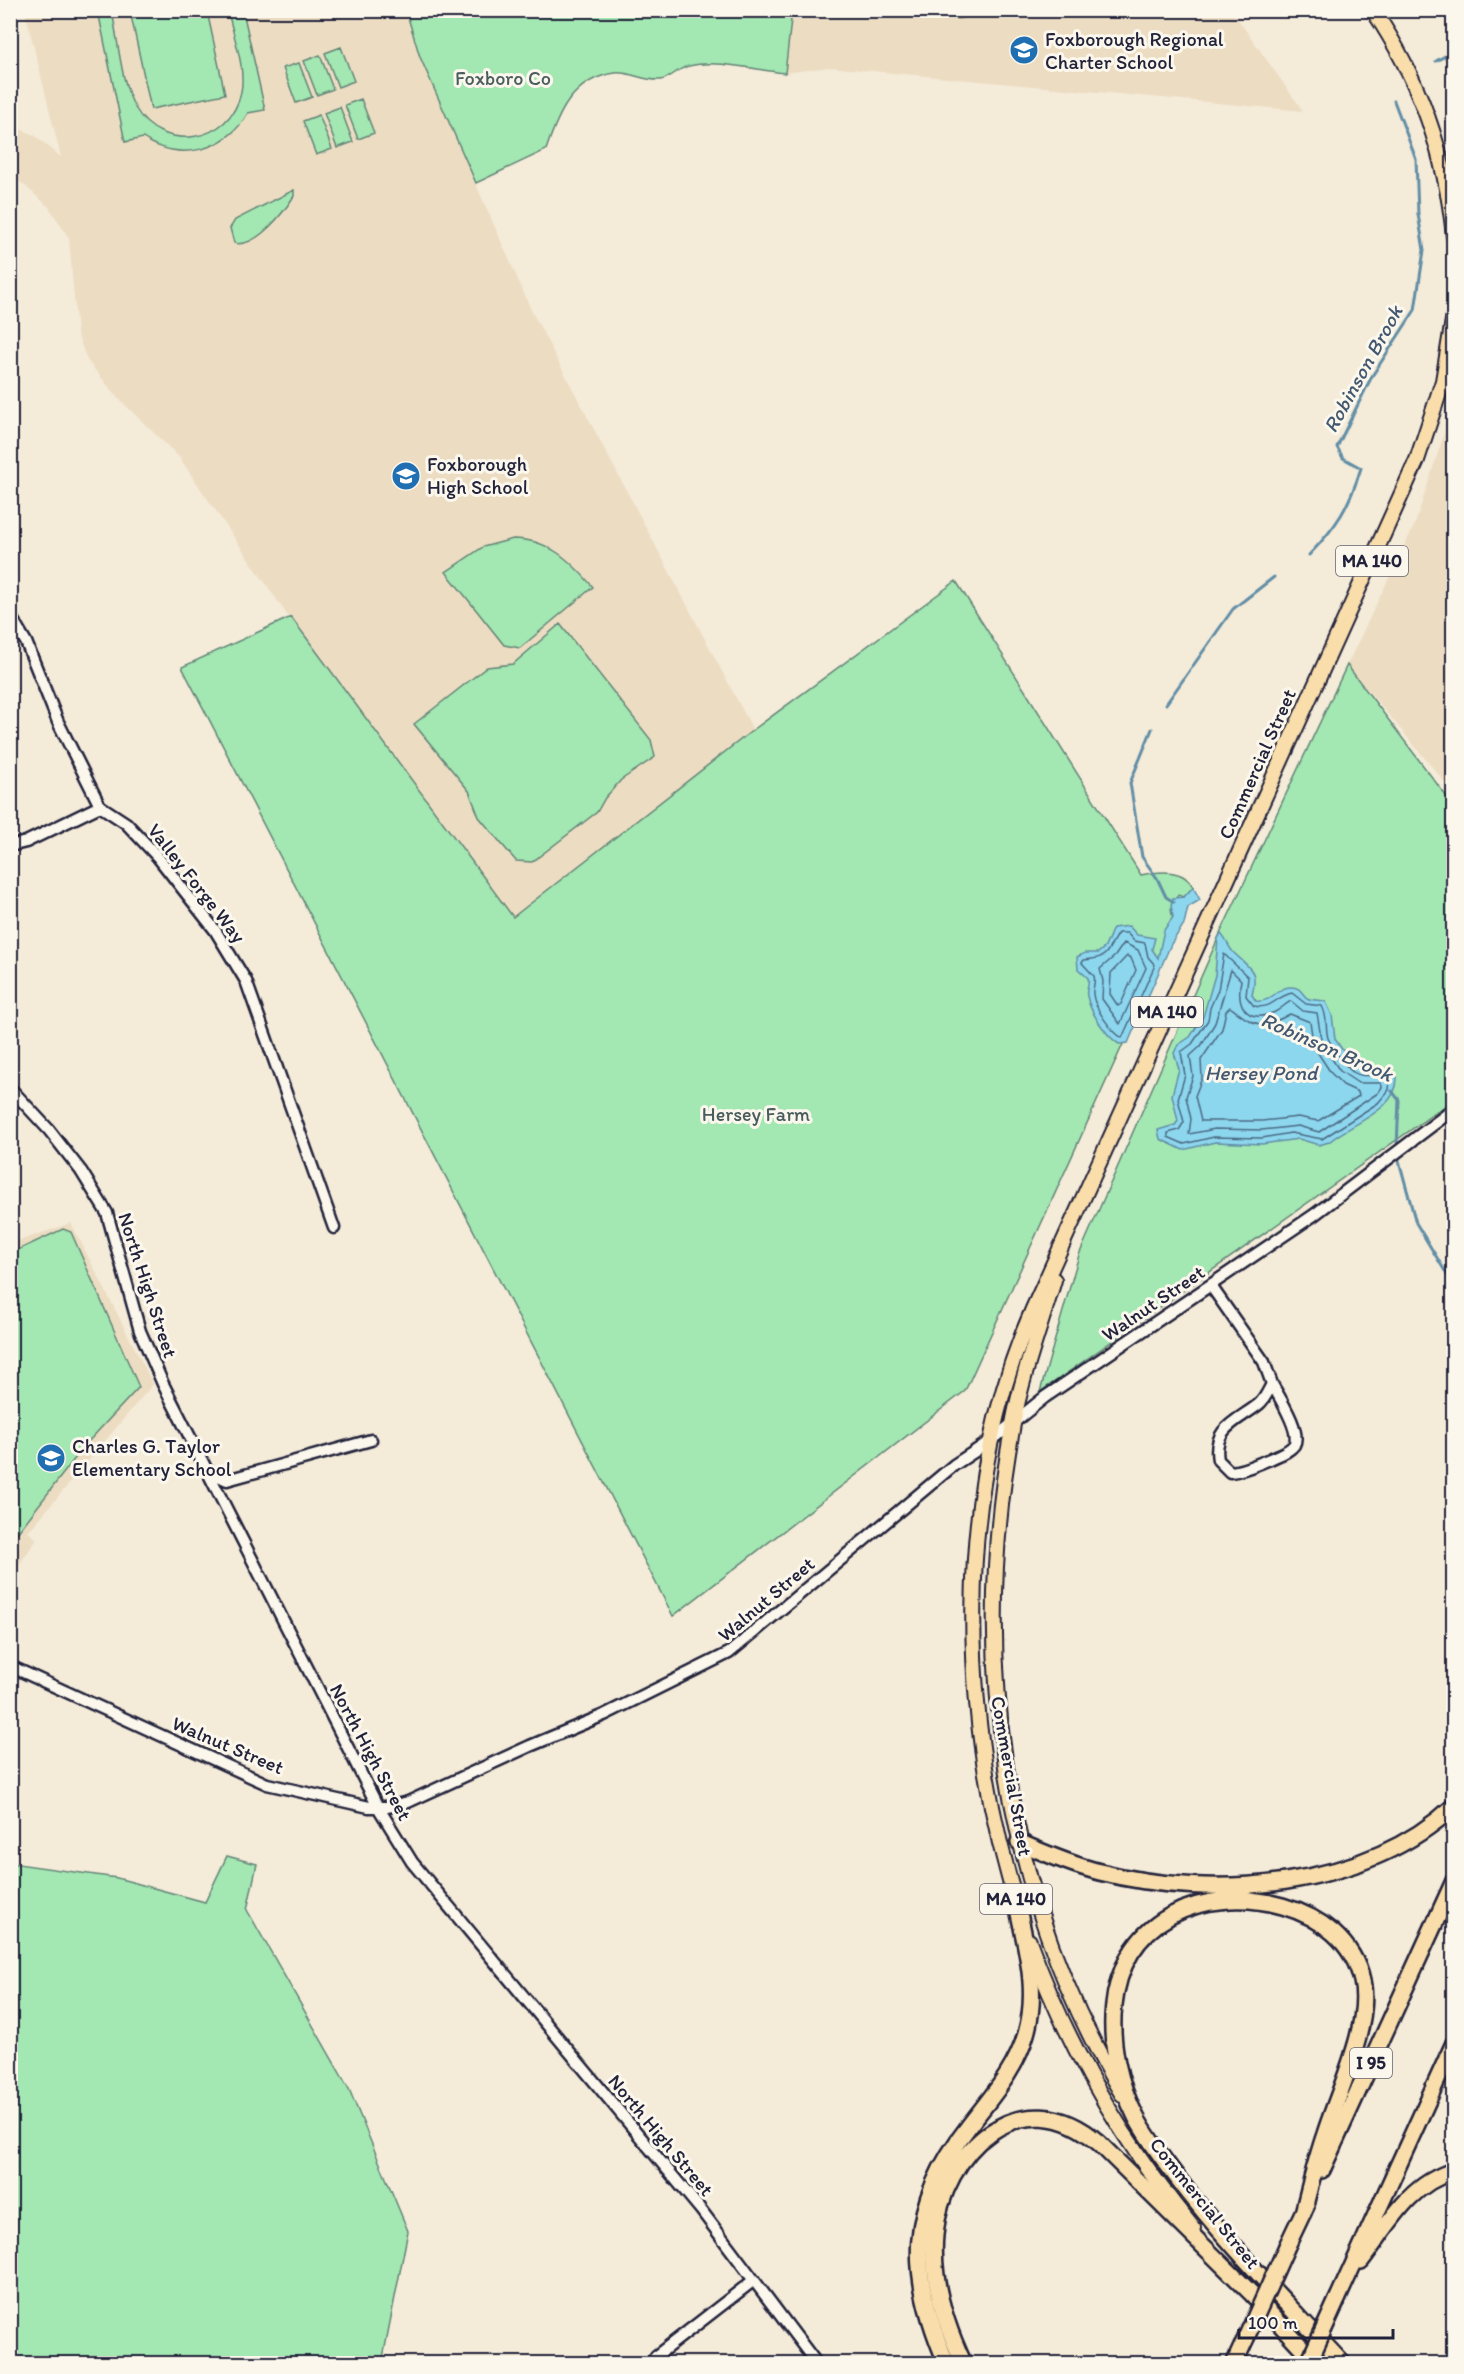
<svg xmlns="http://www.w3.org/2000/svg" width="1464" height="2374" font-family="Itim,sans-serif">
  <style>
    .built { fill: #ecdcc2 }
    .green { fill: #a3e7b2; stroke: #628476; stroke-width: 1.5 }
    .water { fill: #8cd6ee; stroke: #628ea6; stroke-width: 1.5 }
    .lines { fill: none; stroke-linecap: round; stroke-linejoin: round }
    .shore { stroke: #4c6a83; stroke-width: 1.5 }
    .stream { stroke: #628ea6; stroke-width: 3 }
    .minor-casing { stroke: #22223b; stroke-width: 15 }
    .major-casing { stroke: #22223b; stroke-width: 18 }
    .highway-casing { stroke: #22223b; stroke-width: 20 }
    .minor { stroke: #fbf7ec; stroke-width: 10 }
    .major { stroke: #f9deab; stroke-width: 14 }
    .highway { stroke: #f9deab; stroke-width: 15 }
    .highway-bridge-casing { stroke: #22223b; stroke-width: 20; stroke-linecap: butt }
    .highway-bridge { stroke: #f9deab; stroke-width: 15 }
    .labels { text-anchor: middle; stroke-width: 6; stroke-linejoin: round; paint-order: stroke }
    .shield { fill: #fbf7ec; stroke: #636270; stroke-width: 1.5 }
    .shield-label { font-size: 18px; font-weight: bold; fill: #22223b }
    .poi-label { font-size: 20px; fill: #22223b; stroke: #fbf7ec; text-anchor: start }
    .park-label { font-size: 20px; fill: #495d5f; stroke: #fbf7ec }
    .street-label { font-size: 20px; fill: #22223b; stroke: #fbf7ec }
    .water-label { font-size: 21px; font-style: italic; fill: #425871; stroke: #fbf7ec }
  </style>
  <rect width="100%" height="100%" fill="#f4ebd9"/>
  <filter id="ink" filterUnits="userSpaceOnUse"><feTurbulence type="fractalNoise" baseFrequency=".0167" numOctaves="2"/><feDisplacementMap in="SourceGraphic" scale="12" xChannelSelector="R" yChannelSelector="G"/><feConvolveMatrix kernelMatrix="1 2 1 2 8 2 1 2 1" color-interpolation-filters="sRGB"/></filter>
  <g filter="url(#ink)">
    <path class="built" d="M25,11H406L420,57L533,314L753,730L513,918L334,683L179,457L117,397L87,360L77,333L69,238L49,207L23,184L11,176V125L34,135L61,157Z
      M792,11H1232L1303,111L829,67L785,73Z
      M1453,406L1454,792H1453L1347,665L1415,524Z
      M71,1223L153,1384L28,1532L37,1539L18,1566L10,1564V1244Z"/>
    <path class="green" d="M98,11H112C118,39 121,85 136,109C161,153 231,144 241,92C246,67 233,36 228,11H243L265,110L248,113C227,151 179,163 143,138L125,142Z
      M130,11H207L225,94L151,109Z
      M406,11V10L792,11L785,73C755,70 718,59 689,66C678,68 671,79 660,80C644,81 628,71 615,73C572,79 558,114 546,150L476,183L420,57Z
      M939,11H979C966,20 951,22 939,11Z
      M341,47L354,81L338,87L325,53Z
      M320,55L333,89L317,95L304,61Z
      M299,63L312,97L296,103L283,68Z
      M361,99L374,133L358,139L345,105Z
      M340,107L353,142L337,148L324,113Z
      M319,115L332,149L316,155L303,121Z
      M294,190V196C284,212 256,249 234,243L230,228L235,220Z
      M513,539C549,539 571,561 593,587L520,648L504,645L446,572L483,547Z
      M956,581L1141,875C1158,871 1184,868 1193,887L1184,897L1178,895L1171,909L1175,930L965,1391L673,1616L182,667L291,617L513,917L753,730Z
      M560,624L651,740L655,757L621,780L605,798L597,812L532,862L516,861L479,817L469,791L414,724L487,667L513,664Z
      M1347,665L1453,805V1100L1040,1392L1079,1255L1219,936Z
      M63,1229L71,1232L139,1387L86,1444L11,1541V1253Z
      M227,1856L257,1864L247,1910L349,2089L408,2231L382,2363H11V1863L117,1878L205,1902Z"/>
    <path class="water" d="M1193,887L1200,900L1188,907L1184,924L1171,944L1131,1036L1128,1043L1119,1044C1106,1036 1090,1012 1087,996C1085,990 1090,985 1088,978L1078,969L1077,957L1085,953H1098L1105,947L1113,928L1129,926L1137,935L1155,938L1152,949L1158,958L1164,930L1173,917L1171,905L1173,898L1184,897Z
      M1221,934C1227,940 1229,949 1235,954C1252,970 1258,971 1252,995L1256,1001C1273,1003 1276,987 1291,987C1301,987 1301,993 1307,998C1312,1001 1320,999 1326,1002L1332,1015L1335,1039L1350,1061L1363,1070L1389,1069L1397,1077C1398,1111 1351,1123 1329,1142L1319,1145L1299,1139L1262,1144L1215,1142L1183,1150L1160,1139L1158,1130L1175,1125L1178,1121L1172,1095L1179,1069L1174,1053L1178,1045L1190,1037L1203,1017L1215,975L1218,938Z"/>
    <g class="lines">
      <path class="shore" d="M1118,933H1127L1134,941L1145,943L1148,957L1155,965L1122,1038C1111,1031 1094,1008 1093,994C1092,988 1096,983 1094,976L1082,963L1084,960C1111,958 1105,952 1118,933Z
        M1124,943L1138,950L1146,968L1120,1024L1102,999L1103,981L1100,969L1115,956Z
        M1224,954L1248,977L1246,996L1254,1006C1272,1010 1276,996 1292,993L1306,1004L1322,1006C1328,1017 1325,1027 1328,1038C1331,1045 1347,1069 1353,1072C1365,1080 1379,1071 1390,1077L1389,1090L1378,1103L1322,1139L1291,1133L1262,1138L1214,1137L1184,1144L1168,1137V1133L1179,1130L1184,1122L1178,1099L1185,1075L1181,1052L1192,1044L1208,1020L1210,1008L1218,990Z
        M1127,956L1131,958L1136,970L1121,1004L1118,1006L1110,994L1111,973Z
        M1231,970L1241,980C1236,1005 1246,1025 1275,1012C1281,1009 1285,1004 1291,1001L1303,1011L1317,1013L1322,1044L1340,1071L1358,1083H1381L1382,1087L1378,1093L1319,1132L1298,1126L1262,1130L1215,1129L1189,1134L1191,1119L1186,1097L1193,1076L1190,1056L1201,1046L1215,1023Z
        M1230,1007C1254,1025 1260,1031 1290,1014L1310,1022L1314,1047L1331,1073L1343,1085L1358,1092L1359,1096L1318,1121L1298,1117L1262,1121H1201L1195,1096L1202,1078L1201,1060L1222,1029L1226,1011Z"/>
      <path class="stream" d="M1436,61L1454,51
        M1309,555C1337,526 1349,507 1361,468L1343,458L1337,447L1372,376L1415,310L1424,250L1418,214L1416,159L1394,101
        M1166,704L1233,609L1274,577
        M1152,729L1130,783L1142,857L1157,878L1166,897L1174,902
        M1392,1091L1399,1100L1397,1147
        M1398,1157L1416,1223L1454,1286"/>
      <g class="minor-casing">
        <path id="minor" d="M10,615L26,642L58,722L100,806L126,823L157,856L215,930L246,981L334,1228
          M10,846L26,842L100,806
          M10,1088L49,1130L81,1171L107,1213L140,1331L163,1384L378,1807L412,1862L701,2210L817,2364
          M1211,1286L1264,1362L1272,1384C1268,1391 1265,1399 1259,1404C1238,1421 1212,1427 1218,1460L1230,1472C1244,1471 1257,1464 1270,1459C1278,1455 1289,1452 1294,1445C1302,1432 1279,1397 1272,1384
          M206,1470L227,1480L371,1440
          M10,1666L267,1784L369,1807H388L408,1802L530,1746L604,1715L729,1653L954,1465L992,1440L1045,1397L1314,1215L1454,1109
          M651,2364L656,2356L754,2280"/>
      </g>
      <g class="major-casing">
        <path id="major" d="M1373,10C1419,78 1446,155 1454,237
          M1054,1280C1040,1328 1022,1375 1013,1424C970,1654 1002,1892 1122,2094
          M1020,1914C959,1725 952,1493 1033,1309L1417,460L1443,381L1454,314
          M1029,1941C1067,2045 1122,2142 1193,2228"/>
      </g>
      <g class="highway-casing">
        <path id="highway" d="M1019,1842C1046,1854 1072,1865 1100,1872C1214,1901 1365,1889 1454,1806
          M1322,2170L1454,1881
          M1303,2213C1310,2186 1316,2160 1325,2134C1338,2092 1372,2023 1362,1981C1345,1903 1232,1881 1170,1916C1098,1956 1103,2053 1136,2117C1147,2138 1162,2157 1176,2176C1226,2243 1286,2302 1343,2364
          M1287,2246L1306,2206
          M1361,2261C1388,2226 1408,2184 1454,2171
          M1337,2300L1454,2043
          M947,2364C907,2273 907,2205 969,2126C991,2097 1016,2070 1026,2034C1039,1990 1026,1948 1017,1904
          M964,2364C945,2324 931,2279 935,2235C942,2151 1022,2076 1099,2143L1252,2294L1317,2364
          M1234,2364L1246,2338"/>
      </g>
      <use href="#minor" class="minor"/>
      <use href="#major" class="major"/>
      <use href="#highway" class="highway"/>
      <g class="highway-bridge-casing">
        <path id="highway-bridge" d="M1246,2338L1287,2246
          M1308,2364L1337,2300"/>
      </g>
      <use href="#highway-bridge" class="highway-bridge"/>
    </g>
  </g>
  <defs>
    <g id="school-disc" transform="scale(1.5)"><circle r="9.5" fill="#1f6fb2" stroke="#fbf7ec"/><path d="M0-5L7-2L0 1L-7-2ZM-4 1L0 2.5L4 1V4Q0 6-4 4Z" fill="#fff"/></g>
  </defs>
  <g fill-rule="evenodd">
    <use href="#school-disc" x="1024" y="50"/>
    <use href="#school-disc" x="406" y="476"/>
    <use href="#school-disc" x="51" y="1458"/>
  </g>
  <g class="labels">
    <g class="shield">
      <rect x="1336" y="546" width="72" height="30" rx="4.5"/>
      <rect x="1131" y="997" width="72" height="30" rx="4.5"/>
      <rect x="980" y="1884" width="72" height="30" rx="4.5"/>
      <rect x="1350" y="2048" width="42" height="30" rx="4.5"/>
    </g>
    <g class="shield-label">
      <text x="1372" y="567">MA 140</text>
      <text x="1167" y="1018">MA 140</text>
      <text x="1016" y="1905">MA 140</text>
      <text x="1371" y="2069">I 95</text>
    </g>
    <g class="poi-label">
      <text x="1045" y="46">Foxborough Regional<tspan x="1045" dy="23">Charter School</tspan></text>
      <text x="427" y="471">Foxborough<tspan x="427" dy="23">High School</tspan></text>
      <text x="72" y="1453">Charles G. Taylor<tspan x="72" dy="23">Elementary School</tspan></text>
    </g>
    <g class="park-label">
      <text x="503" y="85">Foxboro Co</text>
      <text x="756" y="1121">Hersey Farm</text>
    </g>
    <g class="street-label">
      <text transform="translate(1257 764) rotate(-66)" y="7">Commercial Street</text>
      <text transform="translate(197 883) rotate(52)" y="7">Valley Forge Way</text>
      <text transform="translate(148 1285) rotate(72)" y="7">North High Street</text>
      <text transform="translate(1153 1303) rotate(-34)" y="7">Walnut Street</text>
      <text transform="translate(766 1599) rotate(-40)" y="7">Walnut Street</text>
      <text transform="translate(228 1745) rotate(23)" y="7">Walnut Street</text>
      <text transform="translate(371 1752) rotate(62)" y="7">North High Street</text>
      <text transform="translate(1012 1776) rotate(80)" y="7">Commercial Street</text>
      <text transform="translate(661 2135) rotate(50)" y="7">North High Street</text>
      <text transform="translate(1205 2203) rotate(51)" y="7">Commercial Street</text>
    </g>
    <g class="water-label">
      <text transform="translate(1363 369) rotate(-61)" y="7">Robinson Brook</text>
      <text transform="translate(1327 1047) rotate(24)" y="7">Robinson Brook</text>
      <text x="1261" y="1080">Hersey Pond</text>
    </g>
  </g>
  <rect width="1464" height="2374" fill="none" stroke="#fbf7ec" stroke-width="36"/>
  <rect x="18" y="18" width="1428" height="2338" fill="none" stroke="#22223b" stroke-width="2" filter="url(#ink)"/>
  <path d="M1239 2329v9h154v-9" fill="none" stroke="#22223b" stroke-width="3"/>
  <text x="1248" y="2329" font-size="18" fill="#22223b" stroke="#fbf7ec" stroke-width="4.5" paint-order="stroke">100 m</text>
</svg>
